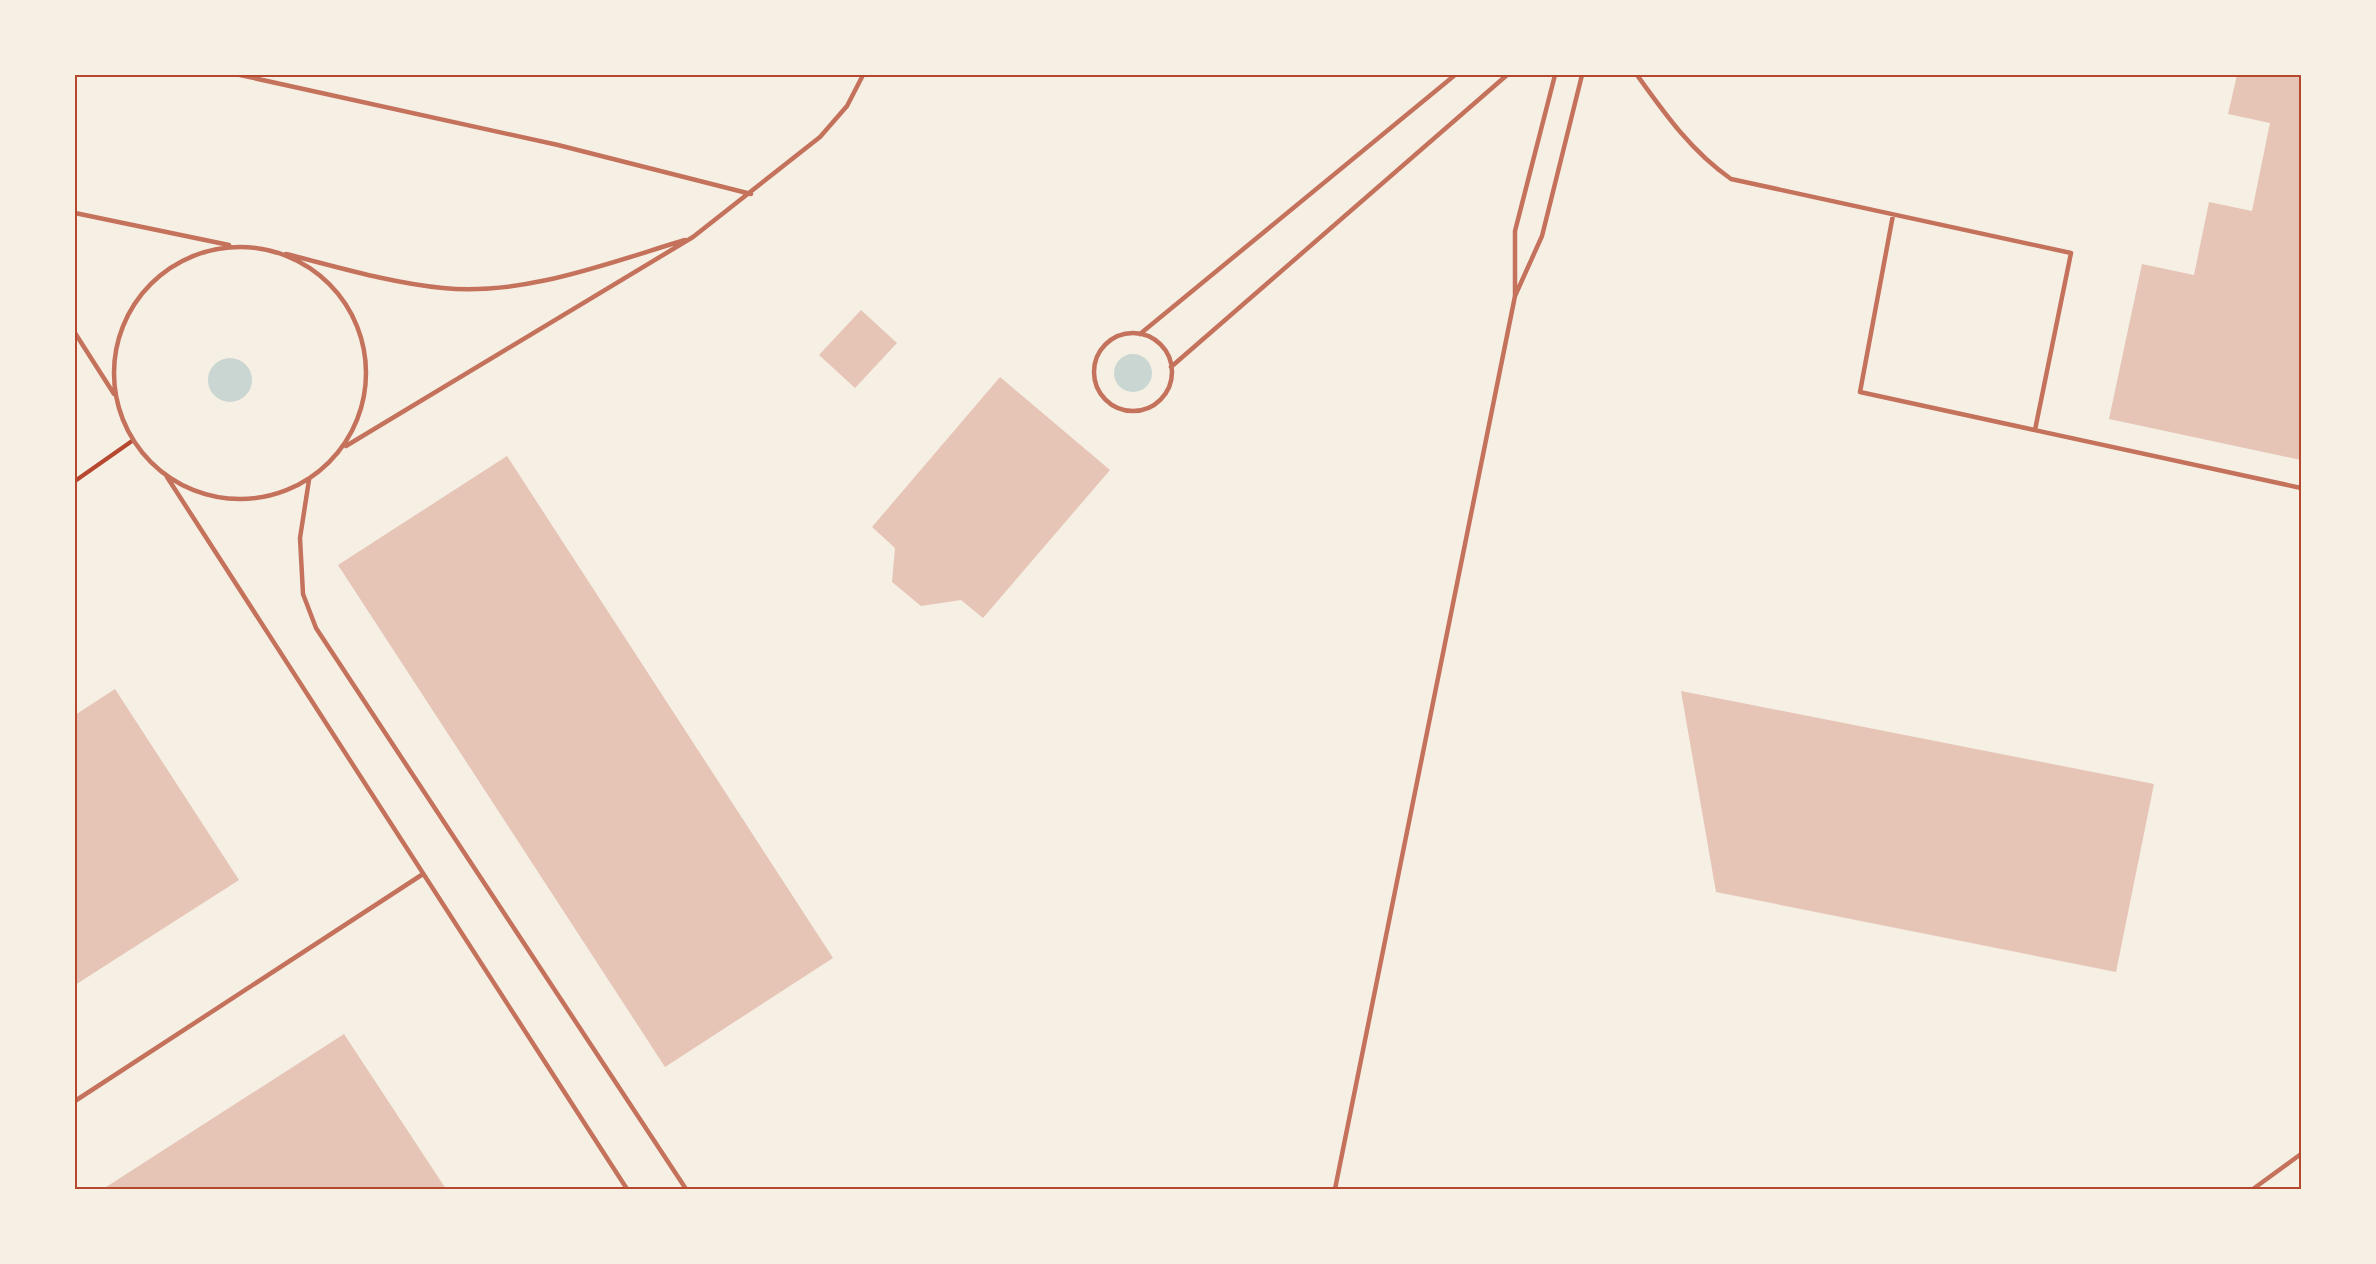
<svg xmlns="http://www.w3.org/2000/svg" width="2376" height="1264" font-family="Quicksand,sans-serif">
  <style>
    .water { fill: #c9d6d2 }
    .building { fill: #e6c5b7 }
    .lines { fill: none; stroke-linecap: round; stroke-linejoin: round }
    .path { stroke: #b5482f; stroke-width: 4 }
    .service { stroke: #c5725c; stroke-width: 4.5 }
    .neatline { fill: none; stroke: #b5482f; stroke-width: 2 }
  </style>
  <rect width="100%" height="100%" fill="#f6efe4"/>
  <path class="water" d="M1114 373a19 19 0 1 1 38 0a19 19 0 1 1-38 0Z
    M208 380a22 22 0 1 1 44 0a22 22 0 1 1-44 0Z"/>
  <path class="building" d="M2237,75H2301V460L2109,419L2142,264L2194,275L2209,202L2252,211L2270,123L2228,114Z
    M861,310L897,343L855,388L819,355Z
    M1000,377L1110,470L983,618L961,600L921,606L892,582L895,548L872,527Z
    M507,456L833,958L665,1067L338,565Z
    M115,689L239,880L75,985V715Z
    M1681,691L2154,784L2116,972L1716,892Z
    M344,1034L446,1189H103Z"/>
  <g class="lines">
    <path class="path" d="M75,481L132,441"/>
    <path class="service" d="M240,75L558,145L751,194
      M1555,75L1515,231V296L1542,236L1582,75
      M1637,75C1665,114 1691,151 1731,179L2071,253L2035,430
      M75,213L229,245
      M1893,215L1860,392L2301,488
      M114 373a126 126 0 1 1 252 0a126 126 0 1 1-252 0Z
      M286,254C338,267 390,283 443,288C525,296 608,263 685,240
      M75,333L114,394
      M1094 372a39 39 0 1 1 78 0a39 39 0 1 1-78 0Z
      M1140,334L1455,75
      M1171,367L1507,75
      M346,446L693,237L820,137L847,106L863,75
      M167,477L627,1189
      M309,480L300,538L303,594L316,628L686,1189
      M75,1101L423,874
      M1335,1189L1515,296
      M2253,1189L2301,1154"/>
  </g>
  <rect width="2376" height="1264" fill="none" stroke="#f6efe4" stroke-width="153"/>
  <rect x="76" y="76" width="2224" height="1112" class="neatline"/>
</svg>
